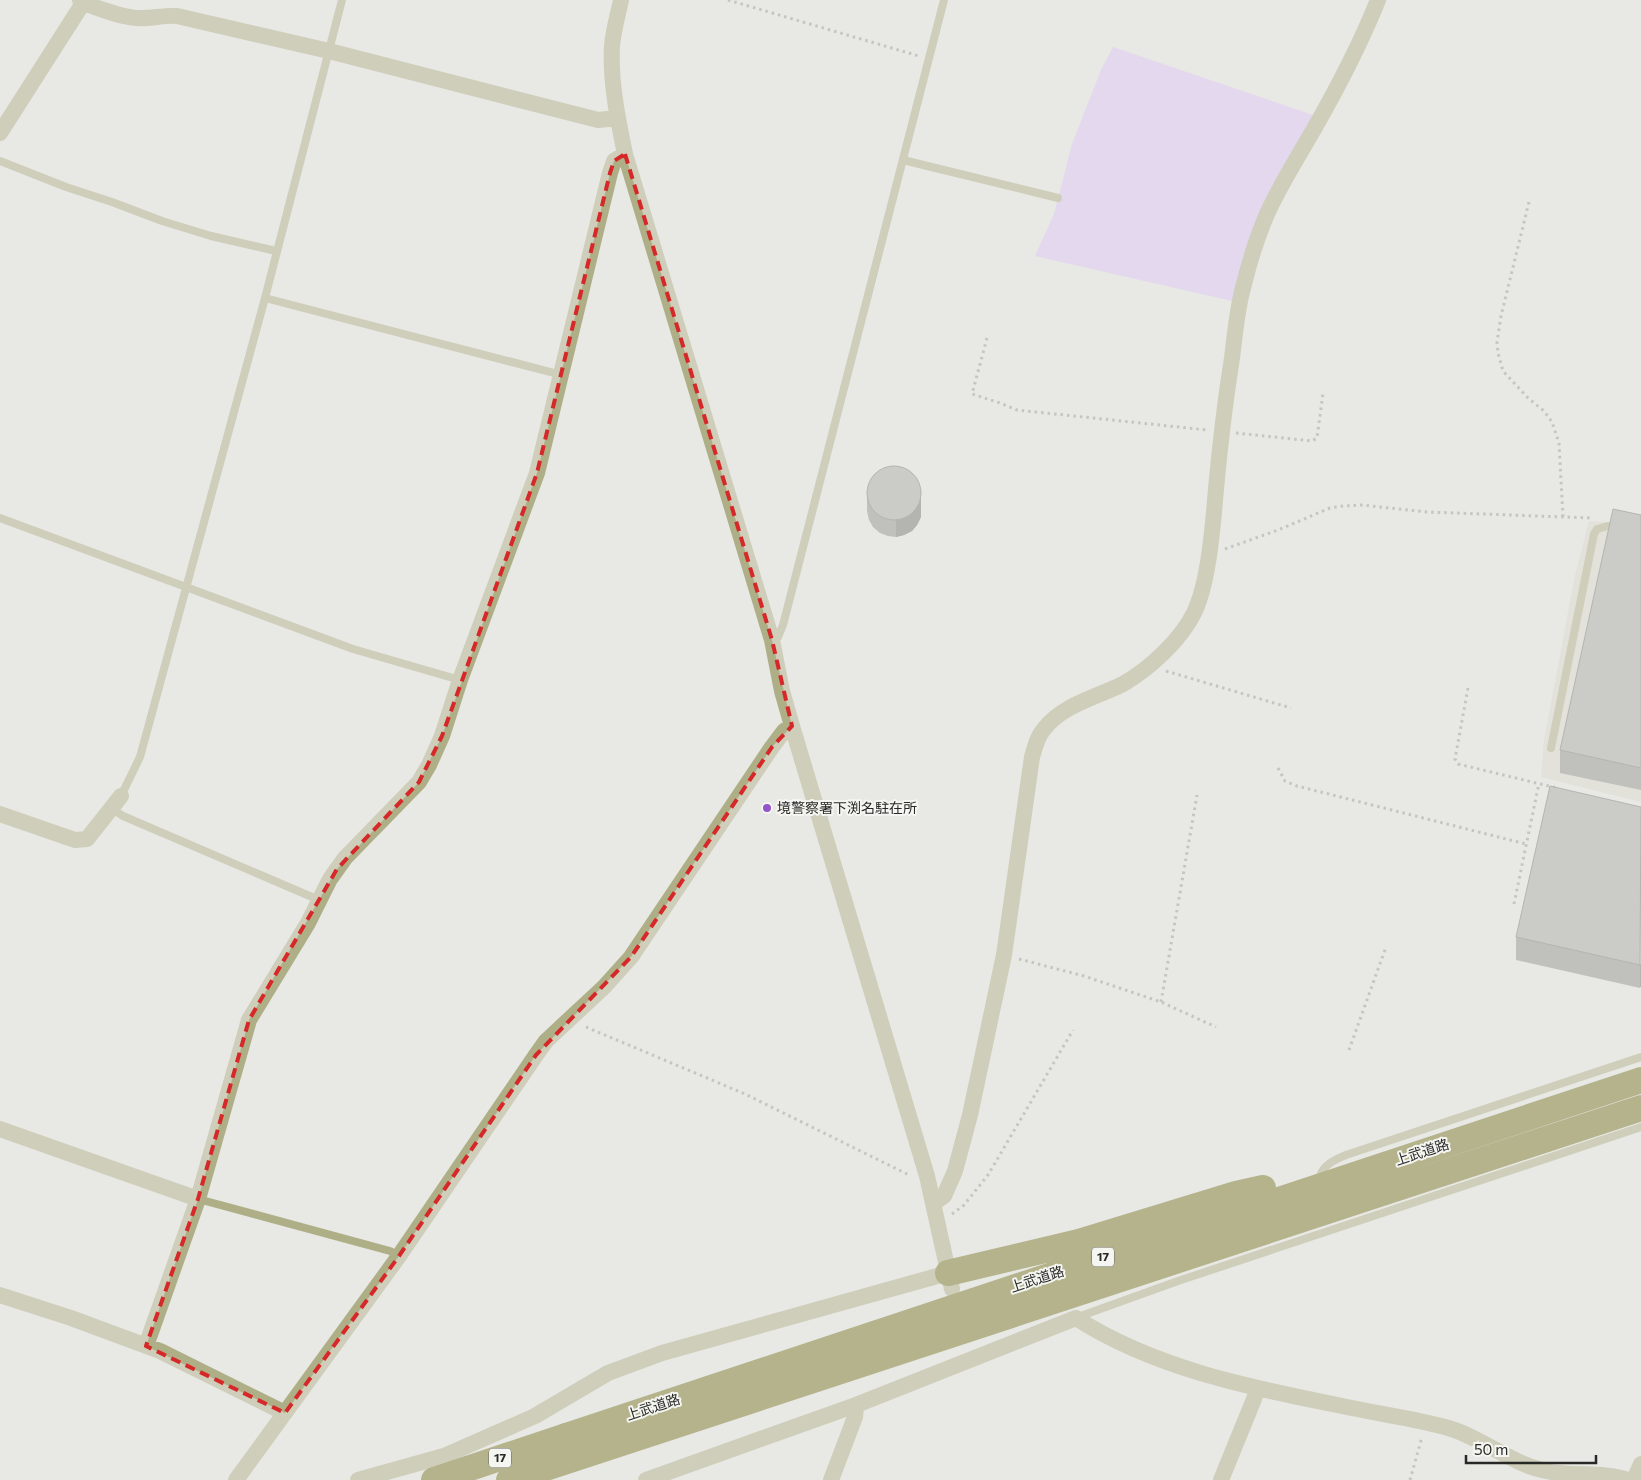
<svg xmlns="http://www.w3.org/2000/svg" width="1641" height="1480" font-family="Commissioner,'Noto Sans JP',sans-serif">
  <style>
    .built { fill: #dcdcd1 }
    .green { fill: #ddc6f9 }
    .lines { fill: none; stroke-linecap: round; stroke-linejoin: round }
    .path { stroke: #9b9b97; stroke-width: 3; stroke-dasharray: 2.5 4; stroke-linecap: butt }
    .service { stroke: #afaf87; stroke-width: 8 }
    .minor { stroke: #afaf87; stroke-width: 16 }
    .trunk { stroke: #767423; stroke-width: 26 }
    .trunk-bridge { stroke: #767423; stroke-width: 26 }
    .wall { fill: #90908d }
    .shaded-wall { fill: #767673 }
    .building { fill: #a8a8a4; stroke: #767673 }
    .marked { fill: none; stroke: #d62828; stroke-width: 4; stroke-dasharray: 10 6; stroke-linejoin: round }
    .poi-dot { fill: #9255cb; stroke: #f5f5f1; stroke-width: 2 }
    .labels { text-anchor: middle; stroke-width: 4; stroke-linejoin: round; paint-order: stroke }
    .shield { fill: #f5f5f1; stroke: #666663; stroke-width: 1 }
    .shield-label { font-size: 12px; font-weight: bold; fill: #282826 }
    .poi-label { font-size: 14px; fill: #282826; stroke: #f5f5f1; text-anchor: start }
    .street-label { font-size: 14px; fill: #282826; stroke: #f5f5f1 }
  </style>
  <rect width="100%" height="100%" fill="#e8e8e4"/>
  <path class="built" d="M1589,521L1641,525V802L1541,777L1544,741L1574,580Z"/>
  <path class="green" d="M1113,47L1313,115L1232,301L1035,256L1054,214L1072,144L1101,70Z"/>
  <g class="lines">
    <path class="path" d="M728,0L919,56
      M1529,202L1501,316L1497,342L1498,353L1503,371L1528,398L1544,411L1552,422L1559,443L1563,517
      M987,338L972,394L1000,403L1017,410L1207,430
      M1236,433L1312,441L1317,438L1323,393
      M1225,549L1278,530L1330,508L1343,506L1361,505L1427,512L1593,518
      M1166,671L1291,708
      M1468,688L1455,759L1458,764L1557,788
      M1278,768L1285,781L1297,786L1526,844
      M1514,904L1539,783
      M1019,959L1084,976L1161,1002L1216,1027
      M1161,1002L1197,795
      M586,1027L745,1094L909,1175
      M1349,1050L1386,947
      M952,1214L964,1205L988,1175L1073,1030
      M1410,1480L1422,1437"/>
    <path class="service" d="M903,160L1058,198
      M0,161L66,187L112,202L162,221L211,236L276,251
      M265,298L562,375
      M0,518L353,649L460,680
      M772,640L778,637L783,625L944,0
      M1551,748L1594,534L1597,529L1608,526L1619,527
      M121,796L140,757L265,298L342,0
      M111,808L123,816L319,900
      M1320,1176C1324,1164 1335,1160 1346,1155L1641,1057
      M198,1199L390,1251L399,1256
      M1078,1317L1178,1281L1641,1127"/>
    <path class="minor" d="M80,0L84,3C101,9 120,17 137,18C150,19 164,15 177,16L329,51L598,120L618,118
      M621,0C618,15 613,31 612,46C610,83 618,119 625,154L772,640L782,691L792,726L927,1176L952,1289
      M0,133L85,0
      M0,814L75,840L87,839L121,796
      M0,1129L198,1199
      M934,1203L944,1196L955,1171L970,1115L1004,955L1032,757C1035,747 1037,737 1044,729C1062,705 1097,697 1123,684C1149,669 1180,641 1194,613C1209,582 1213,524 1216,489C1220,445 1225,402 1232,358C1235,334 1237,308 1244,284C1250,260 1257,237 1267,214C1280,185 1298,157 1314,129C1338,87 1360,45 1378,0
      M0,1295L71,1318L160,1351L285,1413
      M146,1346L198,1199L249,1020L308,923L330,879L345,858L419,782L429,765L442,736L460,680L537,473L610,173L614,161L625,154
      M236,1480L399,1256L536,1055L546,1041L604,987L631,957L772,747L784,731L792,726
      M358,1480L444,1456L535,1416L608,1373L662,1353L948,1273
      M646,1480L856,1405L1076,1318C1161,1373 1269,1391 1367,1411C1393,1416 1420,1420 1445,1427C1480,1436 1511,1464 1546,1471C1573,1477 1602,1471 1628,1480
      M831,1480L855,1417L856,1405
      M1221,1480L1254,1399L1257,1389
      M1634,1480L1641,1464"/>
    <path class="trunk" d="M948,1273L1079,1242L1236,1194L1263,1188
      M566,1436L1641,1080
      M509,1480L1641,1108"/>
    <path class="trunk-bridge" d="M434,1480L566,1436"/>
  </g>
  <path class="wall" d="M867,494L921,507V517L917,525L912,531L904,535L896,537L888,536L880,533L873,527L869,520L867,511Z
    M1641,515V790L1560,773V750Z
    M1641,807L1640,988L1516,960V937Z"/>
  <path class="shaded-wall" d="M921,490V517L917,525L912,531L904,535L896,537V520Z
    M1641,963V986L1640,988V965Z"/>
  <path class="building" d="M867 493a27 27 0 1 1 54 0a27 27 0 1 1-54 0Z
    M1613,509L1641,515V768L1560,750Z
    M1550,786L1641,807L1640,965L1516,937Z"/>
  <path d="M0 0H1641V1480H0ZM625,154L772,640L792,726L772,747L631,957L536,1055L399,1256L285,1413L146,1346L198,1199L249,1020L337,869L419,782L442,736L537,473L610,173L614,161Z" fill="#e8e8e4" fill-opacity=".55" fill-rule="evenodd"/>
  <path class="marked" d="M625,154L772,640L792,726L772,747L631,957L536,1055L399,1256L285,1413L146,1346L198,1199L249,1020L337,869L419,782L442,736L537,473L610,173L614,161Z"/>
  <circle class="poi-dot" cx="767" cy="808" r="5"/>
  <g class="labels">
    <g class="shield">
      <rect x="1092" y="1247.5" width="22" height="19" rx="4"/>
      <rect x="489" y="1448.5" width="22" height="19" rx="4"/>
    </g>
    <g class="shield-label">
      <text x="1103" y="1261">17</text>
      <text x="500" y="1462">17</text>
    </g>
    <g class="poi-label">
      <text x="777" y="813">境警察署下渕名駐在所</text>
    </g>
    <g class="street-label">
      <text transform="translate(1422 1152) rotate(-18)" y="5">上武道路</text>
      <text transform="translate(1037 1279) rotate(-18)" y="5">上武道路</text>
      <text transform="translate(653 1407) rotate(-18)" y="5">上武道路</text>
    </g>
  </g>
  <path d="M1466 1455v8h130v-8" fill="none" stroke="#282826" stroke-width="2.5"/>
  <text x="1474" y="1455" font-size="15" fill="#282826" stroke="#f5f5f1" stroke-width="4" paint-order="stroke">50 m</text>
</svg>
